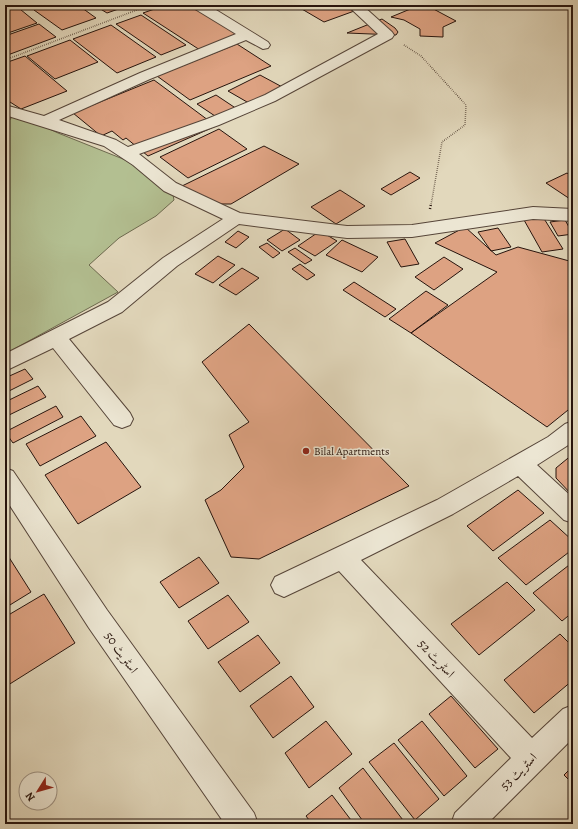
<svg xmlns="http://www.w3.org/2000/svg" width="578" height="829" font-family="Alegreya,Amiri,serif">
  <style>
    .green { fill: #b3bf91; stroke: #6d6a4f }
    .building { fill: #dda282; stroke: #27140d }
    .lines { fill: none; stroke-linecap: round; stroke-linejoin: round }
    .minor-casing { stroke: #564539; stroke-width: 2 }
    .path-far1 { stroke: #27140d; stroke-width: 1.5; stroke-dasharray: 0.5 1.5; stroke-linecap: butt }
    .path { stroke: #27140d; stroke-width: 2.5; stroke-dasharray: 1 2; stroke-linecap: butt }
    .minor { fill: #ece6d3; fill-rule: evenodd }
    .poi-dot { fill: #8f2418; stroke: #ece6d3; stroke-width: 1.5 }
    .labels { text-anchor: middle; stroke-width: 3; stroke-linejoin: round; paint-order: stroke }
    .poi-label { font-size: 11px; fill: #27140d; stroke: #ece6d3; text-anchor: start }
    .near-street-label { font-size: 13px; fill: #27140d; stroke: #ece6d3 }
  </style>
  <rect width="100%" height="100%" fill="#e2d8bc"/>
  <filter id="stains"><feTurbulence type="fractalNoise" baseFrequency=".005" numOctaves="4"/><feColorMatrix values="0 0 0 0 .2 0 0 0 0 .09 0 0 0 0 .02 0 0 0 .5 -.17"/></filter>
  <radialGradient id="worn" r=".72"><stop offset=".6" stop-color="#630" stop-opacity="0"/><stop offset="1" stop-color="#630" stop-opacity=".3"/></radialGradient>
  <path class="green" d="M15,113L58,133L138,165L173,195L174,200L156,216L119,238L89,265L118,292L5,354V126Z"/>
  <path class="building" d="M5,5H15L37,23L5,34Z
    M47,5H78L96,18L62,30L34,10Z
    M94,5H140L133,7L130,5L107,13Z
    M166,5H192L239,34L200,50L143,13Z
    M295,5H349L357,10L324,22Z
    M420,5H426L456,21L443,27V37L420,36V29L404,20L391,17Z
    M141,15L186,45L161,55L116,24Z
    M382,19L395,28L398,32L396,35L347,33Z
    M39,24L56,37L5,56V36Z
    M111,25L156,57L117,73L73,39Z
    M70,40L98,62L55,79L27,56Z
    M237,44L271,66L190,100L157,76Z
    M25,56L67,91L21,109L10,102L5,104V63Z
    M260,75L286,89L254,106L228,91Z
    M154,80L216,126L148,156L126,138L123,140L112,131L101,136L73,113Z
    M216,95L240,111L221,120L197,104Z
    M219,129L247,149L188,178L160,157Z
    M264,146L299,164L231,204H222L204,199L182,186Z
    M410,172L420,178L391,195L381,189Z
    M567,173L573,177V201L546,183Z
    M340,190L365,206L336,224L311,207Z
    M543,217L563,249L542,252L524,220Z
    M565,220L573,234L558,236L550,222Z
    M465,227L496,255L518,247L573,262V406L547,427L411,333L497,272L435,243Z
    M498,228L511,247L491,251L478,232Z
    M285,229L300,240L282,251L267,240Z
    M238,231L249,237L236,248L225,242Z
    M320,231L337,241L315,256L298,246Z
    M405,239L419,264L401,267L387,242Z
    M342,240L378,257L362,272L326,255Z
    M267,243L280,253L273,258L259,247Z
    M295,248L312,260L305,264L288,252Z
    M218,256L235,265L213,283L195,274Z
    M444,257L463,269L434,290L415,277Z
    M300,264L315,275L307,280L292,269Z
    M242,268L259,278L236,295L219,285Z
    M354,282L396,309L385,317L343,290Z
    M426,291L448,305L411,333L389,319Z
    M249,324L409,486L259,559L231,557L205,500L221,490L244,467L229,435L249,422L202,362Z
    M25,369L33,379L5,393V378Z
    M38,386L46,397L5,417V402Z
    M56,406L63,417L13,443L5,432Z
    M81,416L96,436L40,466L26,444Z
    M106,442L141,487L78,524L45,475Z
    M573,454V496L556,478V468Z
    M518,490L544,513L493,551L467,526Z
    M550,520L573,541V549L526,585L498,558Z
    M5,551L31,592L5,608Z
    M199,557L219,583L179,608L160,582Z
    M573,562V612L562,621L533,593Z
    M507,582L535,610L479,655L451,624Z
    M44,594L75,643L5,687V617Z
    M228,595L249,622L208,649L188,621Z
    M560,634L573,647V680L534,713L504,680Z
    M258,635L280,663L240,692L218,662Z
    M291,676L314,707L273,738L250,706Z
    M451,696L498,749L475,768L429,714Z
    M326,721L352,754L309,788L285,753Z
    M422,721L467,776L444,796L398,740Z
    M394,743L439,799L415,820L369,762Z
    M573,766V784L564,775Z
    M363,768L406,824H365L339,788Z
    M332,795L354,824H312L306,816Z"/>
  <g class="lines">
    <g class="minor-casing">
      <path id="minor" d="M194,5H208L268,42L270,45L268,48L263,49L246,40L150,79L59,120L116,140L128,147L207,119L265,95L378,34L347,5H362L392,32L394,35L392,38L275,101L219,125L139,154L176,183L240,213L347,226L412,225L533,207L573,209V221L533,219L412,237L347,238L239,224L177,266L122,312L69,339L130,413L133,419L130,425L122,428L114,425L53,348L5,371V354L108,302L163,258L223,219L164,191L133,165L104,146L5,115V105L44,116L140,73L236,34L195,9Z
        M573,421V442L537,465L573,498V523L564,520L518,476L453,514L361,560L532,738L563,709L573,705V738L487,824H451L455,813L511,758L339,571L284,597L275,593L271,585L275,577L437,500L548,437L565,424Z
        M5,468L13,471L107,610L254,813L258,824H225L89,628L5,498Z"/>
    </g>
    <path class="path-far1" d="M404,45L421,56L466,105L465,125L442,142L431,205
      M5,60L150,5"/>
    <path class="path" d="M430,209L431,204"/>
    <use href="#minor" class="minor"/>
  </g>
  <circle class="poi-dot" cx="306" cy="451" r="4"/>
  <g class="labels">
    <g class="poi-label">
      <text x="314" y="455">Bilal Apartments</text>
    </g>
    <g class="near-street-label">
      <text transform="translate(122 652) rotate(55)" y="5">اسٹریٹ 50</text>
      <text transform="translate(437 658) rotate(47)" y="5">اسٹریٹ 52</text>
      <text transform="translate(518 771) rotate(-45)" y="5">اسٹریٹ 53</text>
    </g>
  </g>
  <rect width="578" height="829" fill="none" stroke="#e2d8bc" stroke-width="20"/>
  <rect x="6" y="6" width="566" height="817" fill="none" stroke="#27140d" stroke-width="2"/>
  <rect x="10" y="10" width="558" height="809" fill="none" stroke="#27140d"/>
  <g transform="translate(38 791) rotate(233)"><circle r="19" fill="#ece6d3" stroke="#9d9284"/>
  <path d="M0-3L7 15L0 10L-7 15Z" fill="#8f2418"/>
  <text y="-6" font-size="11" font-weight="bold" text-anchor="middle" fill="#27140d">N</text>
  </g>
  <rect width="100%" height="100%" filter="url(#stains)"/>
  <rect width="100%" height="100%" fill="url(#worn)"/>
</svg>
